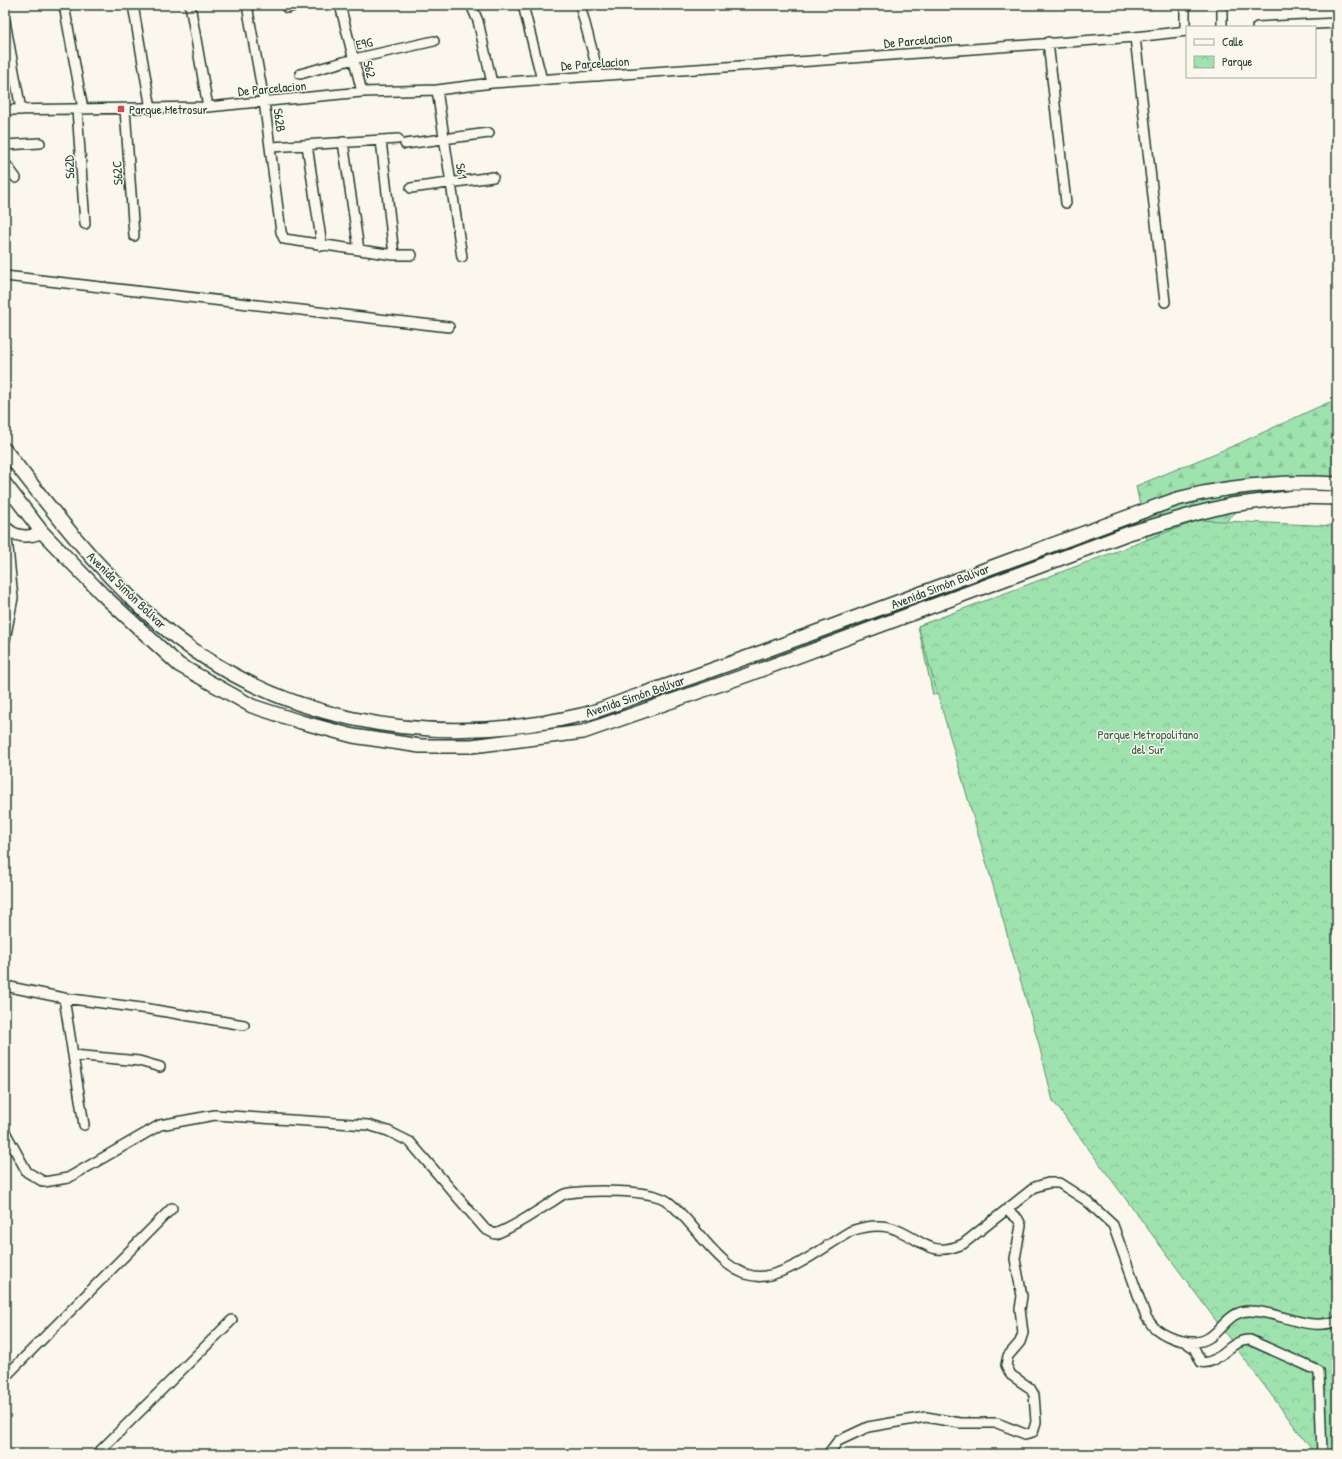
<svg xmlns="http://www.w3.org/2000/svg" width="1342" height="1459" font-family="'Patrick Hand',sans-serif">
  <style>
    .forest { fill: url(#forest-firs); stroke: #5e9071 }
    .park { fill: url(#park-crowns); stroke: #5e9071 }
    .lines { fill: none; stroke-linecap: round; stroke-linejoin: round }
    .minor-casing { stroke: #1f3d34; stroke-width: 12 }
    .major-casing { stroke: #1f3d34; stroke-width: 14 }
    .highway-casing { stroke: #1f3d34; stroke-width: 16 }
    .minor { stroke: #fbf7ec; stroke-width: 9 }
    .major { stroke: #fbf7ec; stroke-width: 11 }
    .highway { stroke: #fbf7ec; stroke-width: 13 }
    .poi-dot { fill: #d1495b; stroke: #fbf7ec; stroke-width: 1.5 }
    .labels { text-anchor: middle; stroke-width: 3; stroke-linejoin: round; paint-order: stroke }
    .street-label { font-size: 13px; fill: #1f3d34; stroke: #fbf7ec }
    .poi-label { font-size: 13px; fill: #1f3d34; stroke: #fbf7ec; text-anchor: start }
    .park-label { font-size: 13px; fill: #385e4c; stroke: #fbf7ec }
  </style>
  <defs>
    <pattern id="forest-firs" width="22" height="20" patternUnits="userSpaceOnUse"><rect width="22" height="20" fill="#9ee2ae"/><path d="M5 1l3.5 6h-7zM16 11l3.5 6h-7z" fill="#88c396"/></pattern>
    <pattern id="park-crowns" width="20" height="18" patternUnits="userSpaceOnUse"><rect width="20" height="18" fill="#9ee2ae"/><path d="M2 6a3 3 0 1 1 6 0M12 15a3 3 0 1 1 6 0" fill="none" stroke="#88c396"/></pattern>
  </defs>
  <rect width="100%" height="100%" fill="#fbf7ec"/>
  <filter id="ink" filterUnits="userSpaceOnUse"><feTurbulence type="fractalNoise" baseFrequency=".025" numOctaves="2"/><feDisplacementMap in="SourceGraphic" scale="8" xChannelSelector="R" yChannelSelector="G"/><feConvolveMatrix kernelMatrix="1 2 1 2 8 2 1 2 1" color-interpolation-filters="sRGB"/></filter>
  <g filter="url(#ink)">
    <path class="forest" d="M1337,401V493L1323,490L1244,505L1190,553L1092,664L933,695L918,626L1111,556L1147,540L1136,486L1240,443L1327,403Z"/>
    <path class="park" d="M1199,520L1337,526V1454H1315L1053,1101L1038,1041L918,626Z"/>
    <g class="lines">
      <g class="minor-casing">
        <path id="minor" d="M64,5L83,109
          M133,5L151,109
          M190,5L208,107
          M247,5L264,101L281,232L284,239L394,255H412
          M340,5L362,92
          M471,5L478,21L492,83
          M523,5L542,80
          M580,5L599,76
          M1222,5V27
          M287,8L298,5
          M5,21L21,110
          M1257,27L1337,23
          M1185,31V5
          M1135,37L1165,302
          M1048,42L1066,203
          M300,74L354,59L434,41
          M437,90L462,257
          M77,109L85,224
          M125,109L134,236
          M5,110L208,107L362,92L437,90L492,83L811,61L1135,37L1187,31
          M381,140L394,255
          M343,142L359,250
          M405,144L489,133
          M5,145L40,143
          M307,145L322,246
          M271,147L398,139
          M5,163L16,178
          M411,188L493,177
          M5,276L449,327
          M5,640L13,598L6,528
          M5,986L64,998L149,1009L244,1025
          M64,998L84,1125
          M73,1055L139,1061L160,1067
          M5,1132L27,1172L44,1182L68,1178L160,1125L215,1115L368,1125L388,1131L410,1142L485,1229L495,1234C515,1227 532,1214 550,1203C556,1200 562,1193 569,1193C591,1190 650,1189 667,1201C696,1221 723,1282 765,1276C795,1271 825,1246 851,1231C866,1226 882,1223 897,1230C924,1241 931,1258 963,1244L1035,1187L1048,1183H1059L1087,1201L1113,1225L1146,1317C1149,1321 1152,1326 1156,1329C1169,1339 1195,1348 1210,1337C1223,1328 1231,1310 1250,1311C1279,1311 1307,1332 1337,1321
          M1184,1341L1194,1348L1201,1362C1219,1366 1229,1339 1250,1340L1319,1371L1322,1454
          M5,1377L172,1208
          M97,1454L232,1320
          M828,1454L838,1441L868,1427L926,1417L960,1423H997L1025,1434L1033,1432L1036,1422L1034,1395L1030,1388L1011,1375L1006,1365L1008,1356L1020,1342L1023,1333L1020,1309L1022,1296L1015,1259L1021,1225L1018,1219L1007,1210"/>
      </g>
      <g class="major-casing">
        <path id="major" d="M5,526C14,538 30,538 42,532"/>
      </g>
      <g class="highway-casing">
        <path id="highway" d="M5,450C50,508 94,565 148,614C268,722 427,751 581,715C600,711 619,702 637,696C679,682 720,667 762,652C900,602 1038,549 1177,499C1230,485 1283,481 1337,484
          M5,484L42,532L102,594L179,665L252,706L301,722L353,736L420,746H472L583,732L747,675L1129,533L1198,513L1230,505L1295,497L1337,498"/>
      </g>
      <use href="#minor" class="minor"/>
      <use href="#major" class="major"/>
      <use href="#highway" class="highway"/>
    </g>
  </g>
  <rect class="poi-dot" x="117" y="105" width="8" height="8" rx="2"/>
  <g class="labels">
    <g class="street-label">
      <text transform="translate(918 40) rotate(-5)" y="5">De Parcelacion</text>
      <text transform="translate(364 43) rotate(-13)" y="5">E9G</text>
      <text transform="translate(595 63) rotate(-4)" y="5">De Parcelacion</text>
      <text transform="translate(370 69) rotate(75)" y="5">S62</text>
      <text transform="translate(272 88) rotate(-5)" y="5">De Parcelacion</text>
      <text transform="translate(280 120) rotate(82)" y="5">S62B</text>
      <text transform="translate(69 167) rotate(-93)" y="5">S62D</text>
      <text transform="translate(462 171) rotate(81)" y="5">S61</text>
      <text transform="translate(117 173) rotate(-94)" y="5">S62C</text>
      <text transform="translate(940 586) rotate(-21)" y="5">Avenida Simón Bolívar</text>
      <text transform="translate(127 590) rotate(44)" y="5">Avenida Simón Bolívar</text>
      <text transform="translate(635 696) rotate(-19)" y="5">Avenida Simón Bolívar</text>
    </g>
    <g class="poi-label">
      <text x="129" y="114">Parque Metrosur</text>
    </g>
    <g class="park-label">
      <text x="1148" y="739">Parque Metropolitano<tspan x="1148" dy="15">del Sur</tspan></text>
    </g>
  </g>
  <rect width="1342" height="1459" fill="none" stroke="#fbf7ec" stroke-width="20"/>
  <rect x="10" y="10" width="1322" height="1439" fill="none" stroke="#1f3d34" stroke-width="1.5" filter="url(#ink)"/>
  <rect x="1186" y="26" width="130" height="52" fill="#fbf7ec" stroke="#a3ada2"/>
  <rect x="1194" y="39" width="20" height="6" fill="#fbf7ec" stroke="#a3ada2"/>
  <text x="1222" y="46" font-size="12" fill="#1f3d34">Calle</text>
  <rect x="1194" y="56" width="20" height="12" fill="url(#park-crowns)" stroke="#a3ada2"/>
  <text x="1222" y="66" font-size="12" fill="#1f3d34">Parque</text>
</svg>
